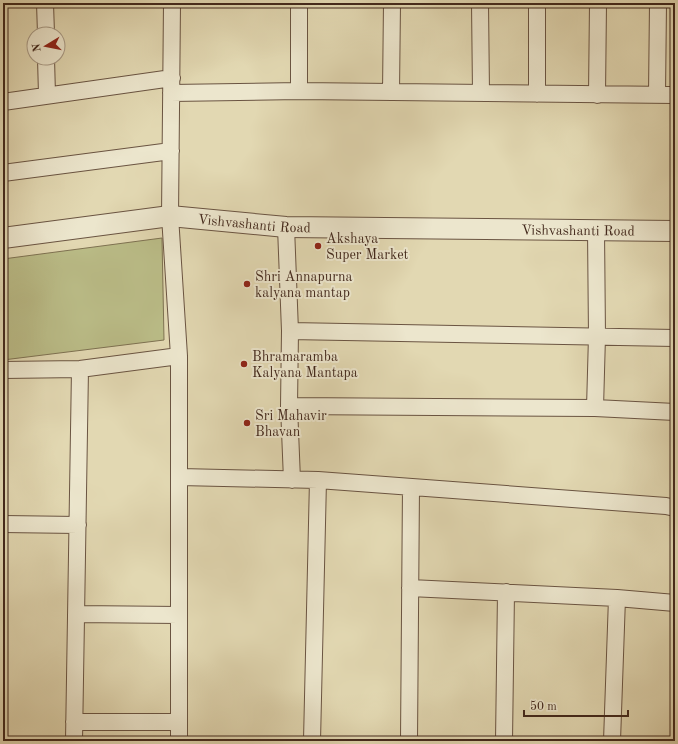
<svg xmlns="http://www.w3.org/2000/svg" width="678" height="744" font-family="'Old Standard TT',serif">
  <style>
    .green { fill: #babc87; stroke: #7e7252 }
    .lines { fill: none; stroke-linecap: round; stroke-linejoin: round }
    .minor-casing { stroke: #6a5442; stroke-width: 18 }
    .tertiary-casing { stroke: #6a5442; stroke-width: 22 }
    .minor { stroke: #ece6cd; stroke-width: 16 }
    .tertiary { stroke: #ece6cd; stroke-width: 20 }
    .poi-dot { fill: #8f2418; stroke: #ece6cd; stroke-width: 1.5 }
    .labels { text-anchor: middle; stroke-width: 4; stroke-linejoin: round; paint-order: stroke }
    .street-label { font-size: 14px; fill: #42281c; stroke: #ece6cd }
    .poi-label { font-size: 14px; fill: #42281c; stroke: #ece6cd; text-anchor: start }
  </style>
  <rect width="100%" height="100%" fill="#e2d8b2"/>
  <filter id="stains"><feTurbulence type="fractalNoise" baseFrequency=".005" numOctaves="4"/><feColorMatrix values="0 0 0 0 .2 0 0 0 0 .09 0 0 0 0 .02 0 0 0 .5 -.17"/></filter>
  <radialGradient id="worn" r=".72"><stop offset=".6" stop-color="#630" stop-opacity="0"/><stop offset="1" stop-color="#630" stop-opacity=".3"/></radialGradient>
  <path class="green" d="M162,238L164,340L3,360V259Z"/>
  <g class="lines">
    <g class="minor-casing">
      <path id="minor" d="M45,3L46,34
        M172,3L170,216L179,356V741
        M480,3L481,93
        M46,58L47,95
        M299,91V3
        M391,92L392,3
        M171,93L299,91L675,95
        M537,94V3
        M597,95L598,3
        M657,95L658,3
        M3,102L172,78
        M3,173L171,151
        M286,227L290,331L289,406L292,480
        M290,331L675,338
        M3,370L80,369L179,356
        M289,406L595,408L597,336L596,230
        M595,408L675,412
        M180,477L318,480L666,506L675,508
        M3,524L78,525
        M410,588L617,598L675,603
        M76,614L179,615
        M74,722H179
        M74,741L80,369
        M312,741L318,480
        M409,741L411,487
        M504,741L506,592
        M612,741L617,598"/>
    </g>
    <g class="tertiary-casing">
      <g id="tertiary">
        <path id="s1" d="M3,238L170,216L286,227L675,231"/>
      </g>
    </g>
    <use href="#minor" class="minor"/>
    <use href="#tertiary" class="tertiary"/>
  </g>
  <g class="poi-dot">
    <circle cx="318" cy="246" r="4"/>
    <circle cx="247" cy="284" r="4"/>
    <circle cx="244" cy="364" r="4"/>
    <circle cx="247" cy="423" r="4"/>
  </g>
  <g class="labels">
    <g class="street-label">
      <text dy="5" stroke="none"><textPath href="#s1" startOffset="253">Vishvashanti Road</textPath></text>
      <text dy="5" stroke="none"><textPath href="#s1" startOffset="577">Vishvashanti Road</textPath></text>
    </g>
    <g class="poi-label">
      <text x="326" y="243">Akshaya<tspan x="326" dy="16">Super Market</tspan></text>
      <text x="255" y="281">Shri Annapurna<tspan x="255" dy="16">kalyana mantap</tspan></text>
      <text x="252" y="361">Bhramaramba<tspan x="252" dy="16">Kalyana Mantapa</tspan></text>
      <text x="255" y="420">Sri Mahavir<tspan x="255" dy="16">Bhavan</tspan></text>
    </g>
  </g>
  <rect width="678" height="744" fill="none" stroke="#e2d8b2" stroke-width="16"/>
  <rect x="4" y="4" width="670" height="736" fill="none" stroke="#42281c" stroke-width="2"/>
  <rect x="8" y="8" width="662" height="728" fill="none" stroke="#42281c"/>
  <g transform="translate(46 46) rotate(260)"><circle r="19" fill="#ece6cd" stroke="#a89a86"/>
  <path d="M0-3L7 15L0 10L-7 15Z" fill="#8f2418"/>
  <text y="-6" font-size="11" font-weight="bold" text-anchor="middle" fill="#42281c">N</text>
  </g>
  <path d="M524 710v6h104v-6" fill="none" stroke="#42281c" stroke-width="2"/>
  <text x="530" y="710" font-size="12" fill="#42281c" stroke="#ece6cd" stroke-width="3" paint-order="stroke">50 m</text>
  <rect width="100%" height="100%" filter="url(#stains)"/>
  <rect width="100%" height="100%" fill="url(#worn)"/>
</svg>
